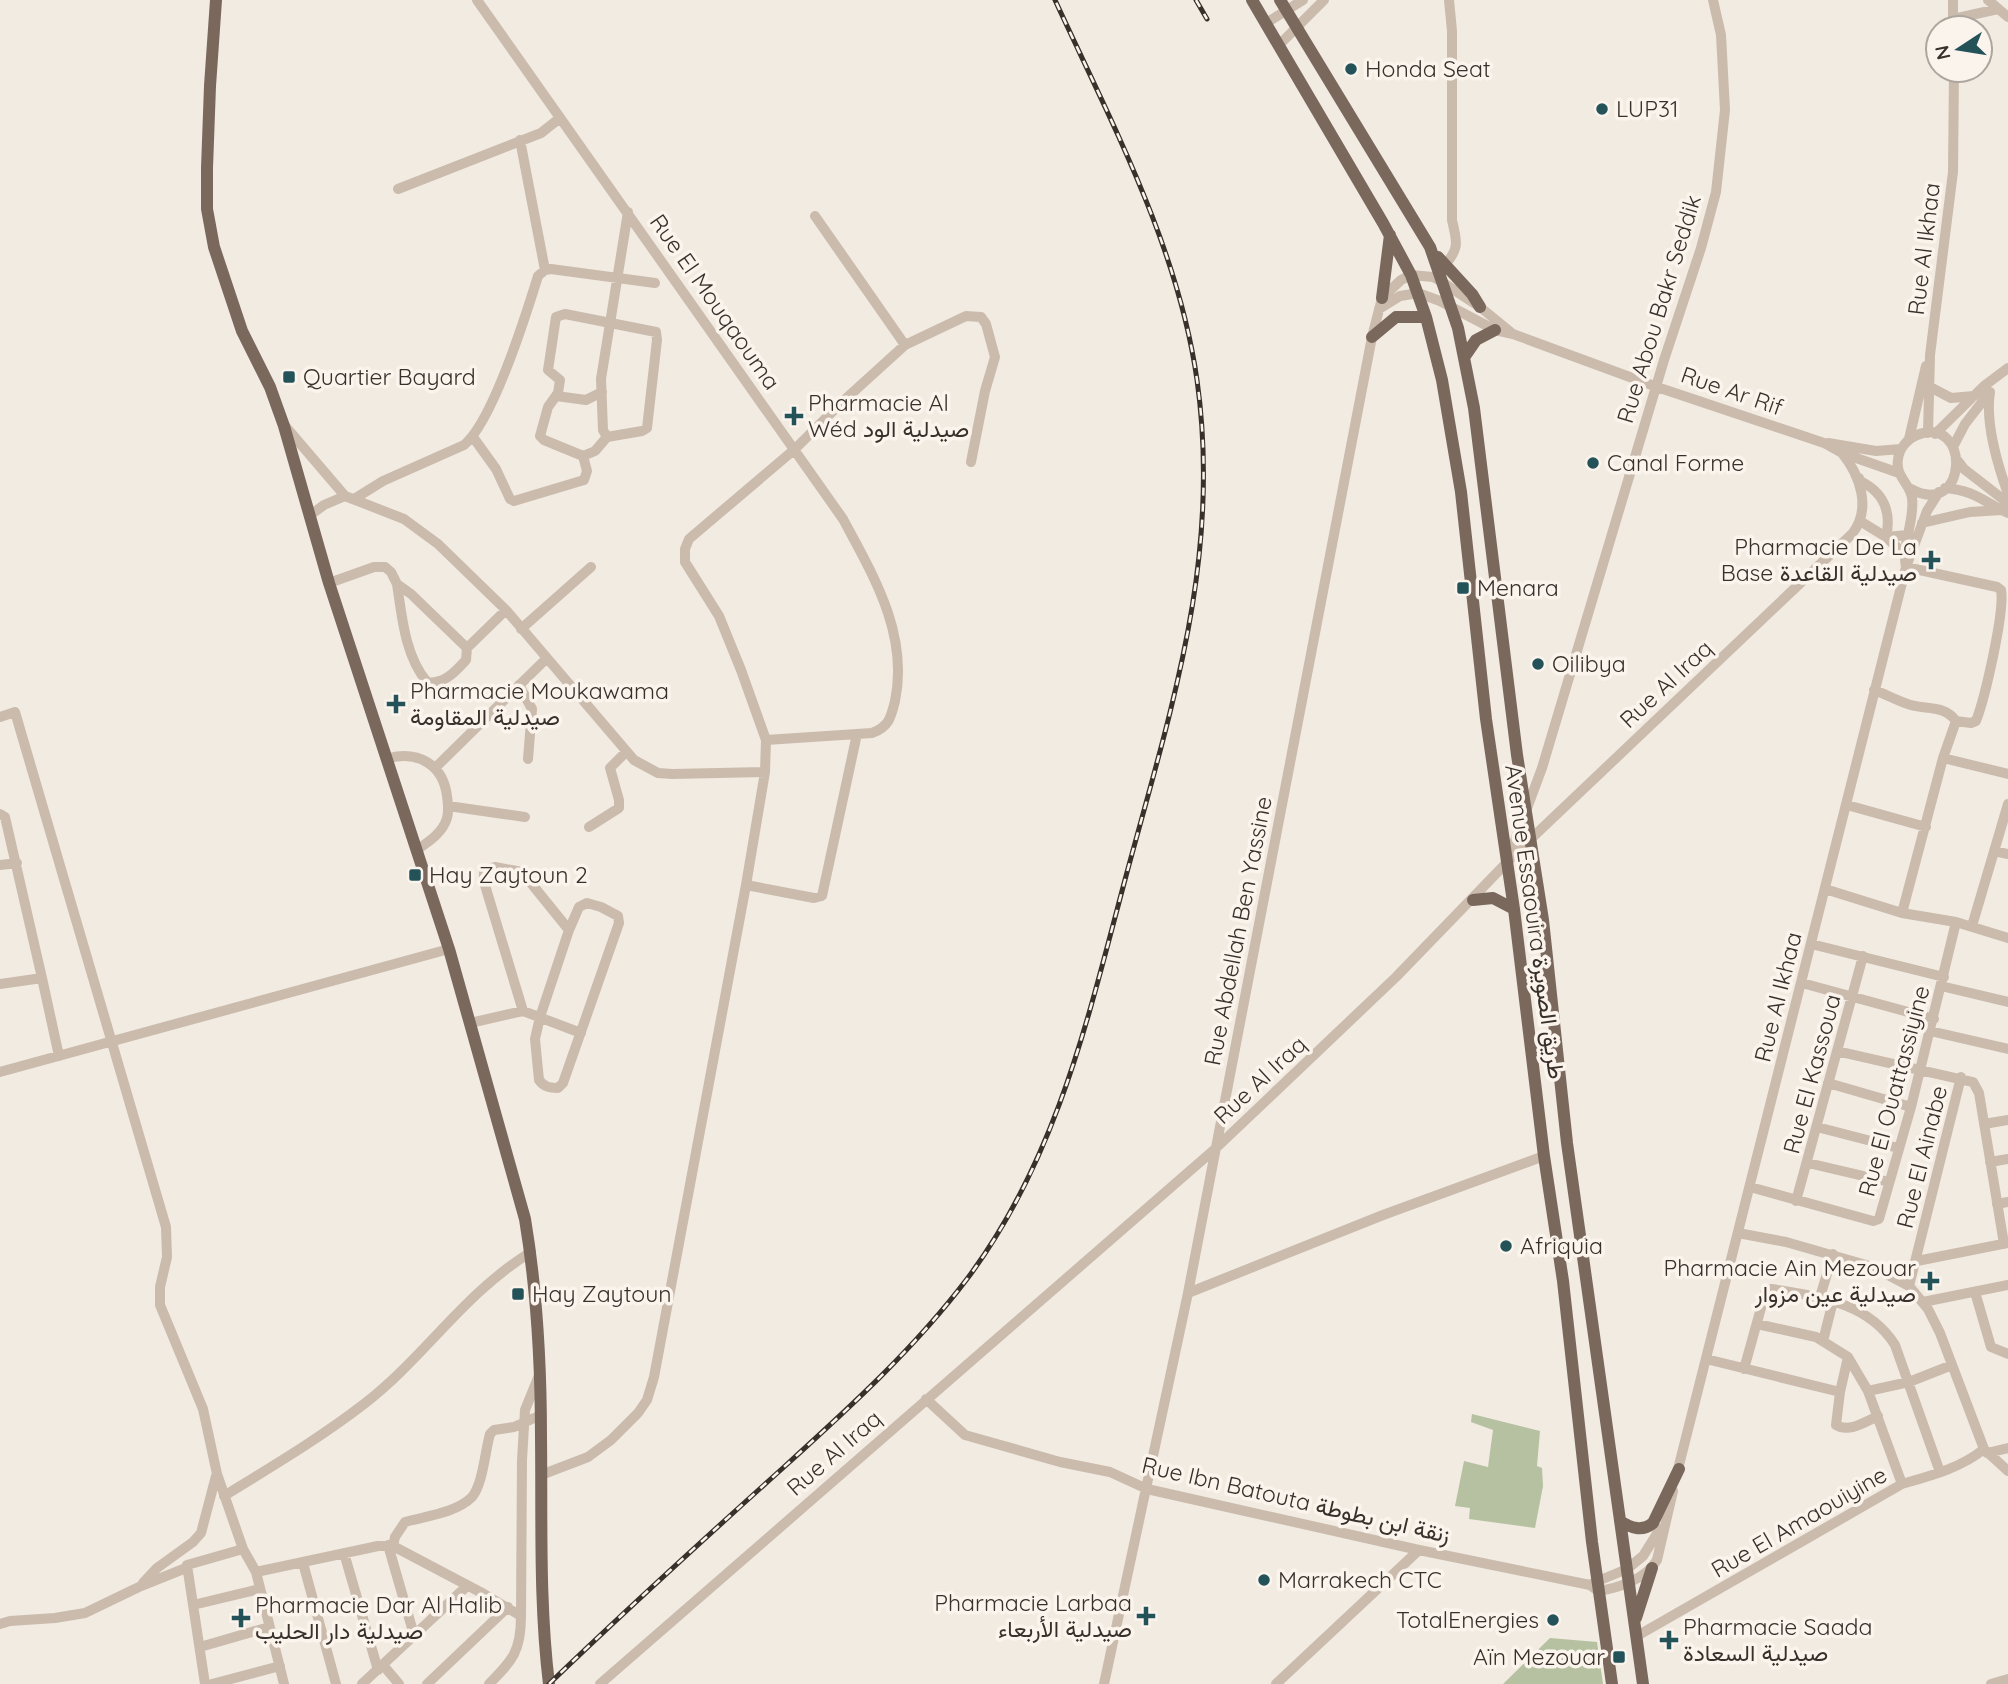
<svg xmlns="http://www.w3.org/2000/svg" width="2008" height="1684" font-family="Quicksand,Vazirmatn,sans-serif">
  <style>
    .green { fill: #b5c1a1 }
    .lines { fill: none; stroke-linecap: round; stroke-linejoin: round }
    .minor { stroke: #cabbad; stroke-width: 10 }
    .major { stroke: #7a685d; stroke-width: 12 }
    .rail-casing { stroke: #39302b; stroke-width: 5 }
    .rail { stroke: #faf4ed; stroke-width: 2.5; stroke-dasharray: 8; stroke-linecap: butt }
    .poi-dot { fill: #235358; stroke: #faf4ed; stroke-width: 2.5 }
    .labels { text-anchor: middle; stroke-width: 7; stroke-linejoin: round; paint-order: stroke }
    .poi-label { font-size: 23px; fill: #39302b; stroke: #faf4ed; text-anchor: start }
    .street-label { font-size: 23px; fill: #39302b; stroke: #faf4ed }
  </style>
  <rect width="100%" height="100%" fill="#f2ebe1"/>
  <path class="green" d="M1472,1414L1540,1431L1537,1466L1542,1468L1543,1486L1535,1528L1469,1519L1470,1508L1455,1506L1464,1461L1488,1467L1493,1430L1471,1422Z
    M1550,1638L1597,1642L1603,1684H1503Z"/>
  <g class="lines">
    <path class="minor" d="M477,0L843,519C873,575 909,634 895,701C891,717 889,727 872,733L766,740
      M1953,0V28
      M1988,0L2008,17
      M1953,19L1998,9
      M1266,23L1303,0
      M1279,45L1324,0
      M520,140L545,270
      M398,189L541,133L560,118
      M1444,266C1460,248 1457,242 1452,220V31L1449,0
      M1379,309L1400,296L1418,293L1440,301L1495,330L1513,334L1657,387L1824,443L1842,453L1899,473
      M905,345L966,316L981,317L986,324L995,357L985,391L971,462
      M1930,387L1951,398L1974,396
      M1990,392C1985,422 1998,466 2008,494
      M556,396L586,400L602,392
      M286,427L345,496L404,519L438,544L506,610L634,760L658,773L672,774L765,772
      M1928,433L1930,355L1953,172L1954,70
      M1935,434L1984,386L2008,368
      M473,437L496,469L510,499L514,501L584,480L587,471L583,456L544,440L540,436L548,407L558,393L560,380L548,370L556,317L565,314L656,332L657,340L647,428L642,431L607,437L595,451L583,456
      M607,437L603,430L601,379L628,212
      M1909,439L1926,366
      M1828,443L1876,451L1901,449
      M1953,447L1965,424L1989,393
      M1958,461L1964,469L2008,503
      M1859,478L1858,480C1883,491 1892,511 1886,537L1908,535
      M1945,488C1974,490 1984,502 2008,513
      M354,499L383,481L464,445C493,421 526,315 538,276L545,270L551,269L655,283
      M309,516L324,505L345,496
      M1860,521L1886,537L1904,554
      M1922,523L1970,512L2001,510
      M1906,567C1901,544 1915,522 1912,498C1910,483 1895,477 1898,459C1899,449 1907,439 1917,435C1972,414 1968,520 1911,489
      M329,583L374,567H385L391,572L397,584L411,594L467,648L466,660C456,671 444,685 427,682C405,656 402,617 397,584
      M521,629L591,567
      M467,648L506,610
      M519,685L532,709L528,759
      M1874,690C1885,694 1894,699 1905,703C1922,711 1943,703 1956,721L1971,723L1976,721C1985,698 2005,611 2001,590L1997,587L1906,567
      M0,717L15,712L166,1227L167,1257L160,1287V1305L203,1409L217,1474L243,1549L256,1572L284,1684
      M389,758C418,751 443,764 447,796C448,803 449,811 447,818C443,832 430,841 418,849
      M1943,758L2008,774
      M436,767L546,659
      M1847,805L1926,827
      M448,806L525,817
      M0,814L5,817L42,978
      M589,827L619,808V800L610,768L625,753
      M1994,851L2008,854
      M1508,859L1542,768L1664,360L1701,248L1716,192L1725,110L1721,35L1713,0
      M0,865L17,863
      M746,885L814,898L822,896L857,734
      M1825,889L1902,913L1956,922L2008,938
      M587,903L601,907L618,916L619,923L563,1083L558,1088C550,1088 544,1087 539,1080L535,1039L540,1017L569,930L579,907Z
      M1902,913L1943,758L1956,721
      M1972,926L2008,804
      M1811,944L1944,977
      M1802,983L1934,1019
      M0,984L42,978L59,1056
      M1941,986L2008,1002
      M523,1011L484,882V871L495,867L522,872L569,930
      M470,1023L523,1011L581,1033
      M1930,1031L2008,1049
      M1837,1051L1973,1082L1979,1093L2004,1244
      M0,1072L449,949
      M1828,1083L1911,1107
      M1984,1124L2008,1120
      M1817,1127L1898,1148
      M1990,1162L2008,1159
      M1808,1163L1889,1182
      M1750,1187L1873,1221L1879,1219L1911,1107L1956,922
      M1796,1201L1863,956
      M1997,1204L2008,1202
      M1738,1233L1786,1242L1873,1267L1909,1286L1928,1309L1940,1333L1984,1449L2008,1471
      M1917,1261L2008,1243
      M1909,1286L1961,1077
      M1975,1292L1991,1347L2008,1354
      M1188,1293L1383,1215L1544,1156
      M1820,1297L1833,1254
      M1923,1302L2008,1285
      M1757,1324L1816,1337L1848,1357L1868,1391L1902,1484
      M1823,1341L1833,1301
      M1848,1357L1840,1392L1836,1425C1849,1433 1865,1422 1878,1416
      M1706,1359L1840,1392
      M1744,1369L1766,1290L1772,1289C1819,1297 1868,1302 1895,1345L1940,1472
      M1868,1391L1909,1382L1952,1365
      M926,1399L965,1435L1060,1462L1110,1472L1147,1489L1419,1550L1590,1585L1598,1591C1619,1588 1646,1579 1657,1560L1673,1491
      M1987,1453L2008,1448
      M1677,1473L1906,567L1927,511L1939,492
      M541,1475L588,1457L611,1440L638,1413L647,1400L654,1377L746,885L765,772L766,740L741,670L719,616L685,562V549L689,539L795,449L840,404L905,345L815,216
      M224,1496C271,1467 320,1438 364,1404C425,1357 463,1294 531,1252
      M388,1545L414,1635
      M393,1546L395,1537L405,1522C426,1516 456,1513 472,1497C483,1484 485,1451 490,1434L494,1430L514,1427L541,1415
      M344,1553L378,1670
      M303,1563L336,1684
      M256,1572L378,1546H393L484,1594L521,1616C521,1651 513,1660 489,1684
      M143,1583L157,1568L193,1542L201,1533L216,1476
      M1593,1583L1627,1569L1643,1556L1660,1529
      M193,1605L260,1589
      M521,1616L522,1460L525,1410L538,1378
      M0,1624L10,1621L55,1618L85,1613L141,1586L186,1568
      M1637,1636L1902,1484C1930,1476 1961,1468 1984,1449
      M200,1647L269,1627
      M383,1665L399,1684
      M205,1684L187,1565L243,1549
      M212,1684L280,1666
      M362,1684L467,1586
      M427,1684L508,1607
      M600,1684L1215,1149L1396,977L1517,852L1852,534C1872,509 1860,475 1842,453
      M1104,1684L1188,1293L1372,337L1382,298L1401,280L1411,275L1433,277L1442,282L1480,307L1513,334
      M1276,1684L1419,1550
      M1991,1684L2008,1679"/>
    <path class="major" d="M216,0L210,86L207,168V209L214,247L242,331L270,387L284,426L329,583L449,949L525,1219C537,1291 541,1365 541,1438C542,1520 539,1602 549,1684
      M1252,0L1383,223L1411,275L1426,317L1442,380L1461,492L1486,719L1514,909L1544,1156L1563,1281L1592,1542L1612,1684
      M1280,0L1430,247L1458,328L1474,408L1517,755L1543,920L1567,1143L1643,1684
      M1438,257L1472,294L1480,307
      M1382,298L1390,235
      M1372,337L1396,317H1426
      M1465,356L1476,340L1495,330
      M1473,900L1493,898L1514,909
      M1620,1521C1631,1528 1642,1532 1653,1523L1679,1469
      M1636,1618L1652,1568"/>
    <g class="rail-casing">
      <path id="rail" d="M1196,0L1207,19
        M549,1684C626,1610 705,1538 784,1467C849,1408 914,1349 967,1279C1057,1159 1088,1018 1126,876C1171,709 1222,557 1197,380C1178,246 1111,122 1055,0"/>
    </g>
    <use href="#rail" class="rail"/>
  </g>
  <g class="poi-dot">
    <circle cx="1351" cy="69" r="7"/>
    <circle cx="1602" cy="109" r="7"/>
    <rect x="282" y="370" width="14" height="14" rx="3.5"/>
    <path d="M790.5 405.5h7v7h7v7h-7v7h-7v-7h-7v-7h7z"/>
    <circle cx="1593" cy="463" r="7"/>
    <path d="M1927.5 549.5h7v7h7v7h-7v7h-7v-7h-7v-7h7z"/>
    <rect x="1456" y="581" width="14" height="14" rx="3.5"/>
    <circle cx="1538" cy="664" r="7"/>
    <path d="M392.5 693.5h7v7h7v7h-7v7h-7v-7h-7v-7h7z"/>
    <rect x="408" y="868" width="14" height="14" rx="3.5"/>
    <circle cx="1506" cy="1246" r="7"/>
    <path d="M1926.5 1270.5h7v7h7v7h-7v7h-7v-7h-7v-7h7z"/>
    <rect x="511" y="1287" width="14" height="14" rx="3.5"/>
    <circle cx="1264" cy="1580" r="7"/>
    <path d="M1142.5 1605.5h7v7h7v7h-7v7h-7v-7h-7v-7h7z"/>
    <path d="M237.5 1607.5h7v7h7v7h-7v7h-7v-7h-7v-7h7z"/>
    <circle cx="1553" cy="1620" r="7"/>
    <path d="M1665.5 1629.5h7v7h7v7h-7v7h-7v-7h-7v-7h7z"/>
    <rect x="1612" y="1650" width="14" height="14" rx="3.5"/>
  </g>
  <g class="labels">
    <g class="poi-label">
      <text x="1365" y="77">Honda Seat</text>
      <text x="1616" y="117">LUP31</text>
      <text x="303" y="385">Quartier Bayard</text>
      <text x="808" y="411">Pharmacie Al<tspan x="808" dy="26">Wéd صيدلية الود</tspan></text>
      <text x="1607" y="471">Canal Forme</text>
      <text x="1917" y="555" text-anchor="end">Pharmacie De La<tspan x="1917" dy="26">Base صيدلية القاعدة</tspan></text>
      <text x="1477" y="596">Menara</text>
      <text x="1552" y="672">Oilibya</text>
      <text x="410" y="699">Pharmacie Moukawama<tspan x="410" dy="26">صيدلية المقاومة</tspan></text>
      <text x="429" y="883">Hay Zaytoun 2</text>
      <text x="1520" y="1254">Afriquia</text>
      <text x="1916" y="1276" text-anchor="end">Pharmacie Ain Mezouar<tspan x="1916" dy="26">صيدلية عين مزوار</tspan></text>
      <text x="532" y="1302">Hay Zaytoun</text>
      <text x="1278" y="1588">Marrakech CTC</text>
      <text x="1132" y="1611" text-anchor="end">Pharmacie Larbaa<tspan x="1132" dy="26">صيدلية الأربعاء</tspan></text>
      <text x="255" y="1613">Pharmacie Dar Al Halib<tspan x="255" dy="26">صيدلية دار الحليب</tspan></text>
      <text x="1539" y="1628" text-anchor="end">TotalEnergies</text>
      <text x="1683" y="1635">Pharmacie Saada<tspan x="1683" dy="26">صيدلية السعادة</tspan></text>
      <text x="1605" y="1665" text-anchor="end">Aïn Mezouar</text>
    </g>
    <g class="street-label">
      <text transform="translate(1924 249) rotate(-83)" y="8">Rue Al Ikhaa</text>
      <text transform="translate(715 302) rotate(55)" y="8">Rue El Mouqaouma</text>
      <text transform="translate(1659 309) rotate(-73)" y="8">Rue Abou Bakr Seddik</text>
      <text transform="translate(1732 391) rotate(19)" y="8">Rue Ar Rif</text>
      <text transform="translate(1666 684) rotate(-43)" y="8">Rue Al Iraq</text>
      <text transform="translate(1535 922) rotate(82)" y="8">Avenue Essaouira طريق الصويرة</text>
      <text transform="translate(1238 931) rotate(-79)" y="8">Rue Abdellah Ben Yassine</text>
      <text transform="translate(1778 997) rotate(-76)" y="8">Rue Al Ikhaa</text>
      <text transform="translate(1812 1074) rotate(-75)" y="8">Rue El Kassoua</text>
      <text transform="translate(1260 1080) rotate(-43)" y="8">Rue Al Iraq</text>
      <text transform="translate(1894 1091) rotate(-75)" y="8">Rue El Ouattassiyine</text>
      <text transform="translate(1922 1157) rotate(-76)" y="8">Rue El Ainabe</text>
      <text transform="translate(834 1453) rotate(-41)" y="8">Rue Al Iraq</text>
      <text transform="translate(1296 1500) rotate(13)" y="8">Rue Ibn Batouta زنقة ابن بطوطة</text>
      <text transform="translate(1799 1522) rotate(-30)" y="8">Rue El Amaouiyine</text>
    </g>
  </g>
  <g transform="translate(1959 49) rotate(258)"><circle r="33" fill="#faf4ed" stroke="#ada69f" stroke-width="2"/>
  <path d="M0-5L12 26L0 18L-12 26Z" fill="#235358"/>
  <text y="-10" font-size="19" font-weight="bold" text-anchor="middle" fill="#39302b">N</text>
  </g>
</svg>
